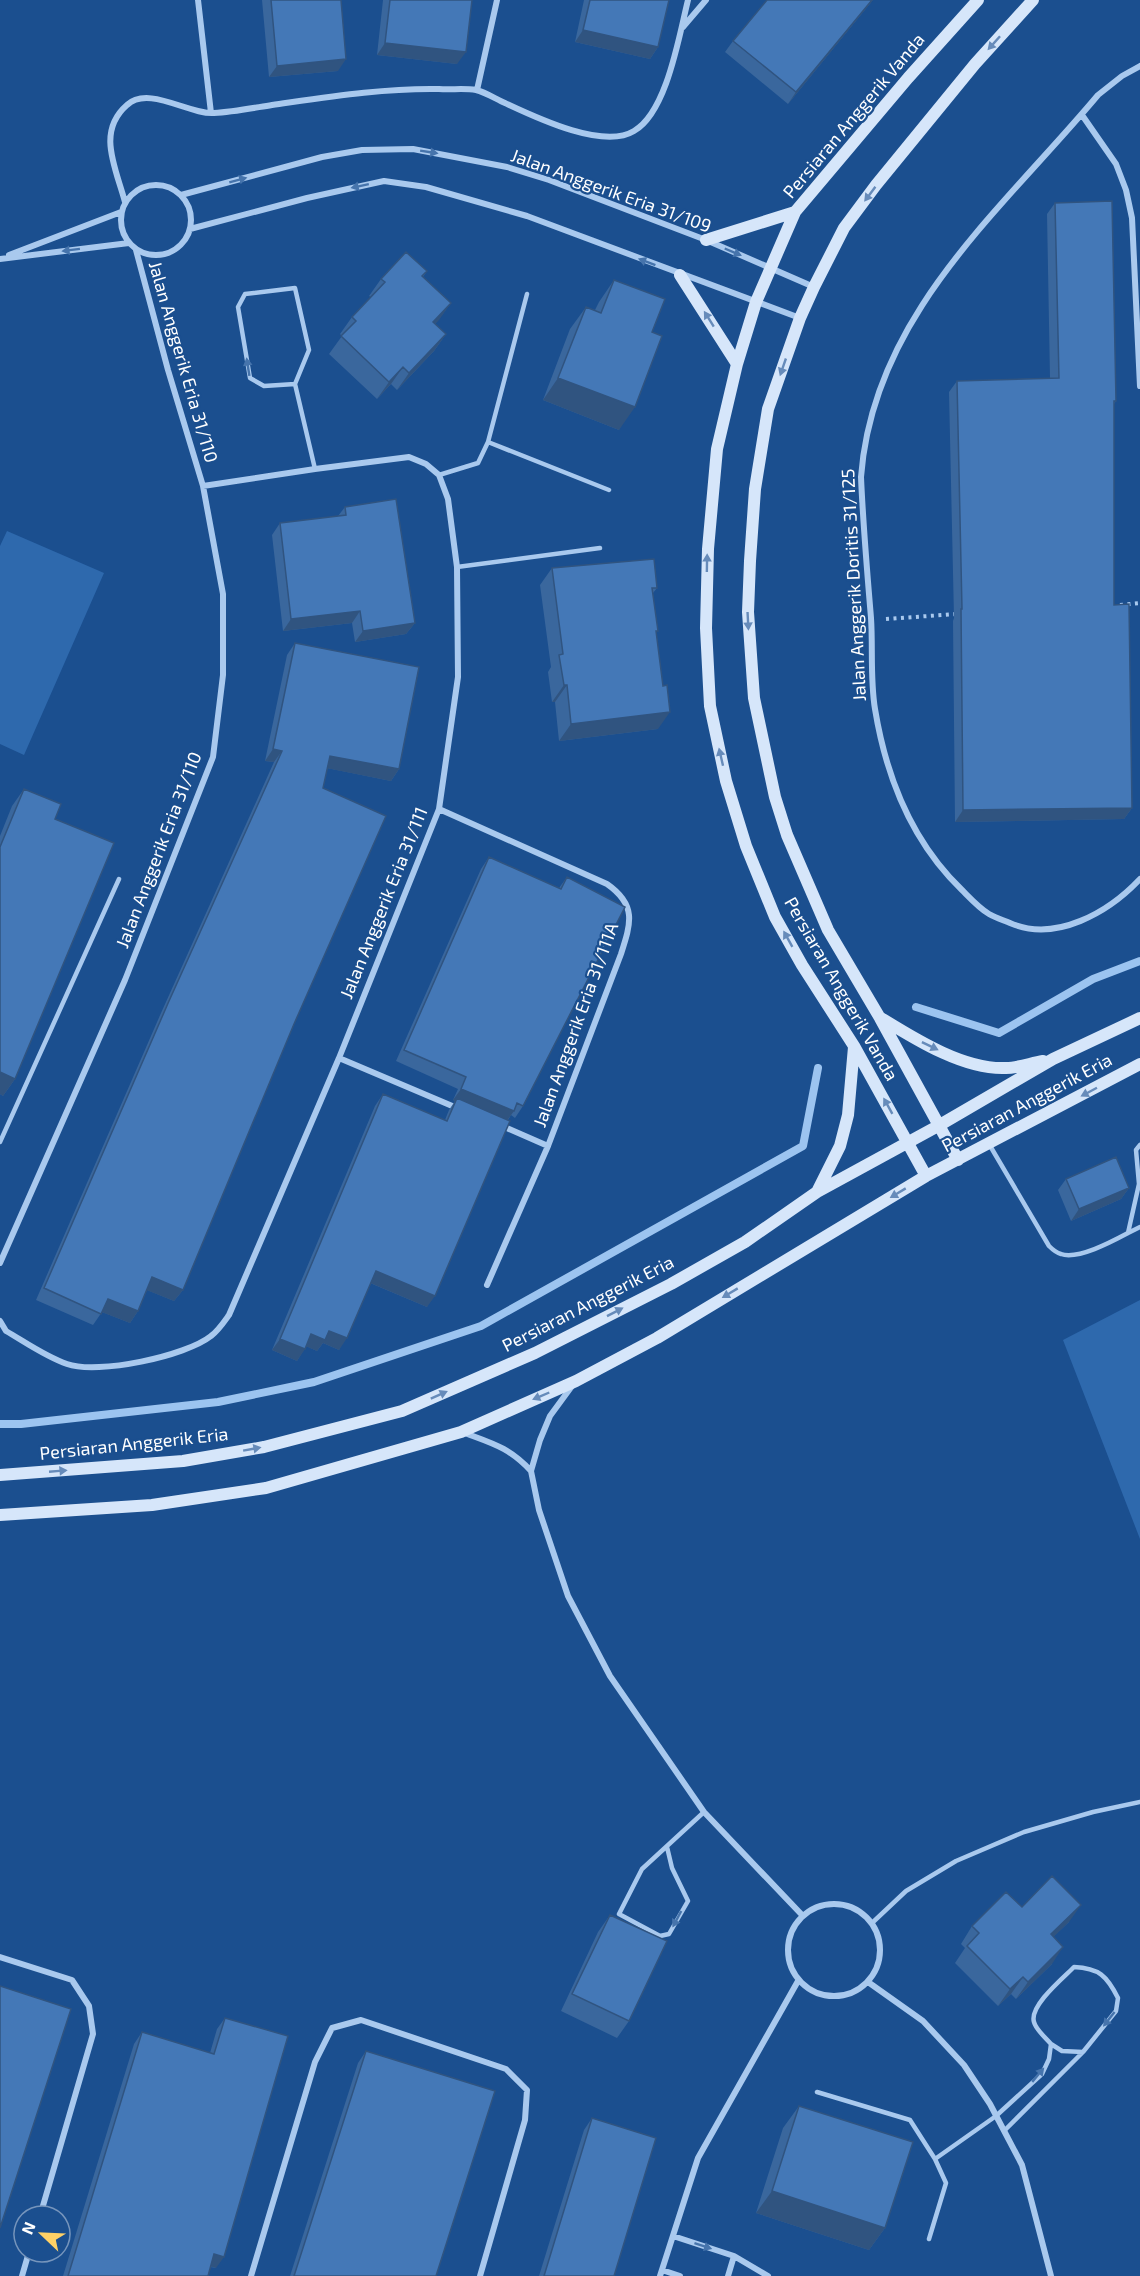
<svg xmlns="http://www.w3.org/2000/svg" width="1140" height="2276" font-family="'Exo 2',sans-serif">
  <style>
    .green { fill: #2e69ad }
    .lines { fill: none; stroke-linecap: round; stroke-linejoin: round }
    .stream { stroke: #9cc4f0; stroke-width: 8 }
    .path { stroke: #a9c9ee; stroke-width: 4; stroke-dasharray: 3 4.5; stroke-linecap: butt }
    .lane { stroke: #a9c9ee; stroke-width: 4.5 }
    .street { stroke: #a9c9ee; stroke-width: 6 }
    .secondary { stroke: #d6e6fa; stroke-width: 12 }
    .wall { fill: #3a679d }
    .shaded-wall { fill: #305480 }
    .building { fill: #4478b7; stroke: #305480; stroke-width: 1.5 }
    .oneway { fill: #668bba }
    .oneway2 { fill: #4674ac }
    .labels { text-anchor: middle; stroke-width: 4.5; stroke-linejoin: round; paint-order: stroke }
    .street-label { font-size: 18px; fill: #fff; stroke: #1b4f8f }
  </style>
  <rect width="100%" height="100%" fill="#1b4f8f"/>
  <path class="green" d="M7,531L104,573L24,755L0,744V546Z
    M1140,1300V1539L1063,1340Z"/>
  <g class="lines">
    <path class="stream" d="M916,1007L999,1033L1093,979L1140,961
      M0,1424H21L218,1402L314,1382L481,1326L803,1146L818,1068"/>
    <path class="path" d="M1120,605L1140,603
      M886,619L957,614"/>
    <path class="lane" d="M295,384L264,386L250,378L238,307L245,294L295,288L309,350L295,384L315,469
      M488,442L609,490
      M439,475L478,463L488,442L527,294
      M457,567L600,548
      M0,1142L119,879
      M989,1144L1049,1246C1052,1249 1057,1253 1061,1254C1078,1260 1113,1241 1128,1233
      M1140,1145L1136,1150L1139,1184L1128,1233L1140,1227
      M667,1847L672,1868L688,1901L669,1934L660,1936L619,1914L642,1869L704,1812
      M872,1923L906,1891L956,1861L1024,1832L1093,1812L1140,1802
      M1051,2044L1062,2051L1083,2052
      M817,2092L910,2120L935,2159L946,2183L929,2239
      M935,2159L996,2116L1042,2074L1049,2059L1051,2044C1046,2038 1036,2030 1034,2022C1029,2006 1063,1978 1074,1967C1099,1968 1107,1976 1118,1998L1116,2011L1083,2052L1004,2131"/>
    <path class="street" d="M198,0L211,113
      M683,27L706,0
      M1140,66L1122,76L1098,95C1001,211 873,315 861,477C863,524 867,570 871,618C873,648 870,679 875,709C886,776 912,842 962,890C970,898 979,908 989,914C996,918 1003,920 1010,923C1056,943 1109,912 1140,879
      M477,90L497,0
      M1082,115L1116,164L1126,190L1132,218L1140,386
      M121 220a35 35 0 1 1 70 0a35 35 0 1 1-70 0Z
      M181,195L322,157L362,150L413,149L507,167L549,180L706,240L814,287
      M125,202C116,168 96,132 127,105C148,85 190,115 214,113C233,112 253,108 272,105C328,97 383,88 439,89C451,90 464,88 476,90C485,92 496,99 505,103C535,117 603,150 634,131C667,112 679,36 688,0
      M190,229L307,198L384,181L426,187L527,216L800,318
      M9,255L121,212
      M0,259L129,243
      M439,809L607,884C637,905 631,923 621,954L548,1146L487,1285
      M339,1058L457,1108
      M500,1125L548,1146
      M0,1263L125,980L213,757L223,675V594L203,486L168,370L136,250
      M0,1321L6,1331C25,1342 46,1357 67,1364C98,1375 186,1356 211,1336C218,1331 224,1322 229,1315L339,1058L439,809L458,677L457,567L448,499L439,475L426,464L409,457L315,469L203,486
      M462,1432C491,1443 509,1447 531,1471L540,1440L550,1416L572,1386
      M531,1471L539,1510L568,1596L610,1676L704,1812L803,1916
      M788 1950a46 46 0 1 1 92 0a46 46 0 1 1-92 0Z
      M0,1957L72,1980L89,2006L93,2034L40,2216
      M868,1982L923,2021L964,2065L990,2104L1022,2165L1051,2276
      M673,2236L734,2256L768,2276
      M662,2270L680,2276
      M22,2276L29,2252
      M251,2276L315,2062L332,2028L361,2020L506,2069L527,2090L525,2120L480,2276
      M660,2276L698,2158L798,1981
      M728,2276L734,2256"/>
    <path class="secondary" d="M706,240L795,212
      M680,275L737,364
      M881,1018C915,1039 964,1070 1006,1068C1018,1068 1031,1063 1043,1061
      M958,1160L880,1018L828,930L787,835L775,797L754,698L748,612L750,561L755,489L768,409L800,318L814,287L844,228L876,185L975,64L1033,0
      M926,1176L854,1046L802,965L775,917L746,846L726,781L710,706L706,628L708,549L717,449L737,364L756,302L795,212L908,78L978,0
      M817,1192L840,1146L848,1115L854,1047
      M0,1475L183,1461L264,1447L402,1411L535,1353L671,1284L745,1242L817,1192L938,1126L1053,1059L1140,1018
      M0,1515L152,1505L266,1488L461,1432L576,1381L657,1338L926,1176L1140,1064"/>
  </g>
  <path class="wall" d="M262,0H341L338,71L269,77Z
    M383,0H472L457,64L377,55Z
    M584,0H669L658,47L650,59L575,42Z
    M873,0L788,104L725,52L733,41Z
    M1055,203L1116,401L1114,404V605L1132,808L1124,819L955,822L953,621L954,618L949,392L957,381L1050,378L1047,214Z
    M427,271L423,277L451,303L435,324L446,334L434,351L397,390L391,384L377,399L329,354L342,336L340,334L352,317L371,297L369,296L381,279Z
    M614,280L652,332L619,430L543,400L570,329L586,307L595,310L599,302Z
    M345,507L415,623L406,634L355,642L352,623L283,631L272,535L280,523L338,516Z
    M552,568L657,588L653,593L656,634L658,729L559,741L555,702H552L548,672L551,667L540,585Z
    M295,643L399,769L391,781L327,768L323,788L294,1024L183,1290L174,1301L147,1290L138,1311L130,1323L102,1312L93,1325L36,1300L161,1013L274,762L265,761L287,655Z
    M24,789L55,819L15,1079L3,1096L0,1094V836L12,806Z
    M489,857L559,888L567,877L523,1106L515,1118L511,1115L508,1120L427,1307L370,1283L339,1350L323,1343L317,1351L306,1346L297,1361L272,1350L375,1106L383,1094L445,1120L449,1110L455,1101L453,1100L458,1089L396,1061L481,869Z
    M1066,1179L1129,1188L1121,1199L1071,1221L1058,1190Z
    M1022,1907L1069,1922L1053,1937L1052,1964L1016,1999L1011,1994L998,2006L955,1963L965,1948L961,1944L972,1926Z
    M610,1915L629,2021L617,2038L561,2011L598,1932Z
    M225,2018L216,2268L210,2267L208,2276H63L134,2044L142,2032L210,2053L217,2029Z
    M366,2051L436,2276H290L358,2063Z
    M799,2106L885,2228L869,2250L756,2213L783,2128Z
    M592,2118L614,2276H539L584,2130Z"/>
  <path class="shaded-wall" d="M872,0H873L788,104L796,92Z
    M583,30L658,47L650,59L575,42Z
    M385,43L466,52L457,64L377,55Z
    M346,59L338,71L269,77L277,66Z
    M451,303L439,320L421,339L433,322Z
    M446,334L434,351L397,390L409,373Z
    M403,367L391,384L377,399L389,382Z
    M558,378L635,407L619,430L543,400Z
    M360,611L352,623L283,631L291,619Z
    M415,623L406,634L355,642L363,631Z
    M564,685H567L555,702H552Z
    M670,712L658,729L559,741L571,724Z
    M273,749L282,751L274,762L265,761Z
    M330,756L399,769L391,781L321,767Z
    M1132,808L1124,819L955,822L963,810Z
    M0,1072L15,1079L3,1096L0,1094Z
    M461,1089L514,1111L506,1122L457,1098L455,1101L453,1100Z
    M1129,1188L1121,1199L1071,1221L1079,1209Z
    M376,1271L435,1296L427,1307L368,1282Z
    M152,1277L183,1290L174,1301L144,1289Z
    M108,1299L138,1311L130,1323L99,1311Z
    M329,1331L347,1338L339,1350L323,1343L317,1351L303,1345L311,1334Z
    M280,1339L305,1349L297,1361L272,1350Z
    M1081,1905L1069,1922L1039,1951L1051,1934Z
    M1063,1947L1052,1964L1016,1999L1028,1982Z
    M1023,1977L1011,1994L998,2006L1010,1989Z
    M772,2191L885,2228L869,2250L756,2213Z
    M214,2254L224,2257L216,2268L206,2265Z"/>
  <path class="building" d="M271,0H341L346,59L277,66Z
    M390,0H472L466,52L385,43Z
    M590,0H669L658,47L583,30Z
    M767,0H872L796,92L733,41Z
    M1112,201L1116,401H1114V605L1129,604L1132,808L963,810L961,609H962L957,381L1059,378L1055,203Z
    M406,252L427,271L422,276L451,303L433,322L446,334L409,373L403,367L389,382L341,336L356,321L352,317L385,282L381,279Z
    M614,280L665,299L652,332L662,336L635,407L558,378L586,307L601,313Z
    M396,499L415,623L363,631L360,611L291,619L280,523L346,515L345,507Z
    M654,559L657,588H652L658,631H656L663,686L667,685L670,712L571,724L567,685H564L559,655L563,654L552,568Z
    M295,643L419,667L399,769L330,756L323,788L386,816L294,1024L183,1290L152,1277L138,1311L108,1299L101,1314L44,1288L169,1001L282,751L273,749Z
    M24,789L61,804L55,819L114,843L15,1079L0,1072V847Z
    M489,857L561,889L567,877L625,907L523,1106L517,1103L514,1111L461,1089L466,1077L404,1050Z
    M383,1094L447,1121L457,1098L510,1121L435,1296L376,1271L347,1338L329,1331L325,1340L311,1334L305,1349L280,1339Z
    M1116,1157L1129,1188L1079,1209L1066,1179Z
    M1052,1876L1081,1905L1051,1934L1063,1947L1028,1982L1023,1977L1010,1989L967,1946L979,1933L972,1926L1006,1892L1022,1907Z
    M610,1915L667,1941L629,2021L572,1994Z
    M0,1986L71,2009L0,2228Z
    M225,2018L288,2036L224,2257L214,2254L208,2276H68L142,2032L214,2054Z
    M366,2051L495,2091L436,2276H294Z
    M799,2106L913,2142L885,2228L772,2191Z
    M592,2118L656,2138L614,2276H544Z"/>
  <defs><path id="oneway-solid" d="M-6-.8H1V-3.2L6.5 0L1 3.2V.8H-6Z" transform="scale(1.5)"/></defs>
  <g class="oneway">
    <use href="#oneway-solid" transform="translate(994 43) rotate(132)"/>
    <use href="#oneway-solid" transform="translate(870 194) rotate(127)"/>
    <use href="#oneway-solid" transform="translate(709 319) rotate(-122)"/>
    <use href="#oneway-solid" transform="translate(783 367) rotate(109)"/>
    <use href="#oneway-solid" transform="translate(707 563) rotate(-89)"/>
    <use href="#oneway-solid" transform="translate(748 621) rotate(87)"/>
    <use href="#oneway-solid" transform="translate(721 757) rotate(-103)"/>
    <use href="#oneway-solid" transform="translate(788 939) rotate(-119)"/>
    <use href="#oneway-solid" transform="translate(930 1046) rotate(26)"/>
    <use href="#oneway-solid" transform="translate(1089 1092) rotate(152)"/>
    <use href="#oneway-solid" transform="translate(888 1106) rotate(-119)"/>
    <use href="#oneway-solid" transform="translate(898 1193) rotate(149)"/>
    <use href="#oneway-solid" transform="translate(730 1293) rotate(149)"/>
    <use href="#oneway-solid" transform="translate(615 1312) rotate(-27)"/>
    <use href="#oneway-solid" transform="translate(439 1395) rotate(-24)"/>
    <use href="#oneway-solid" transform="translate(541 1396) rotate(157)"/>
    <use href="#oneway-solid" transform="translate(252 1449) rotate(-10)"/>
    <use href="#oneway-solid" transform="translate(58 1471) rotate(-5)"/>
  </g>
  <g class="oneway2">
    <use href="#oneway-solid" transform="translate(429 152) rotate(9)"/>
    <use href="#oneway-solid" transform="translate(238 180) rotate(-15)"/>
    <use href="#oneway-solid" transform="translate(360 186) rotate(168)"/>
    <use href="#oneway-solid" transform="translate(71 250) rotate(173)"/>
    <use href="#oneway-solid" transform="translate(733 252) rotate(23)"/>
    <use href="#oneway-solid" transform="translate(647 262) rotate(-159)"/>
    <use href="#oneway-solid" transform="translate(248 367) rotate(-99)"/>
    <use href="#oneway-solid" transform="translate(677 1919) rotate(118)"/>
    <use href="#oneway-solid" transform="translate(1109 2019) rotate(128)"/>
    <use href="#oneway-solid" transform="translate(1038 2075) rotate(-50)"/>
    <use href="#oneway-solid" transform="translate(703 2246) rotate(18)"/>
  </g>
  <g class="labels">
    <g class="street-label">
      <text transform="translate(854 116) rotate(-50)" y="6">Persiaran Anggerik Vanda</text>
      <text transform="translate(611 191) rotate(20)" y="6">Jalan Anggerik Eria 31/109</text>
      <text transform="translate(183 362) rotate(74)" y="6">Jalan Anggerik Eria 31/110</text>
      <text transform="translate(854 585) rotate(-93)" y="6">Jalan Anggerik Doritis 31/125</text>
      <text transform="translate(159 850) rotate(-69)" y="6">Jalan Anggerik Eria 31/110</text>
      <text transform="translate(384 903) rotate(-68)" y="6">Jalan Anggerik Eria 31/111</text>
      <text transform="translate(841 989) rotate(60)" y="6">Persiaran Anggerik Vanda</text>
      <text transform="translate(576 1025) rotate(-70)" y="6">Jalan Anggerik Eria 31/111A</text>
      <text transform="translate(1027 1103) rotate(-28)" y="6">Persiaran Anggerik Eria</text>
      <text transform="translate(588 1304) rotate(-27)" y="6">Persiaran Anggerik Eria</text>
      <text transform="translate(134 1444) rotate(-6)" y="6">Persiaran Anggerik Eria</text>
    </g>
  </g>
  <g transform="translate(42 2234) rotate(293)"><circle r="28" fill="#1b4f8f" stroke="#7695bc" stroke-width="1.5"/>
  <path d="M0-4.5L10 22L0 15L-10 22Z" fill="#ffd166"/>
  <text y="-9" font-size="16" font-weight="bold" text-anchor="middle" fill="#ffffff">N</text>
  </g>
</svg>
